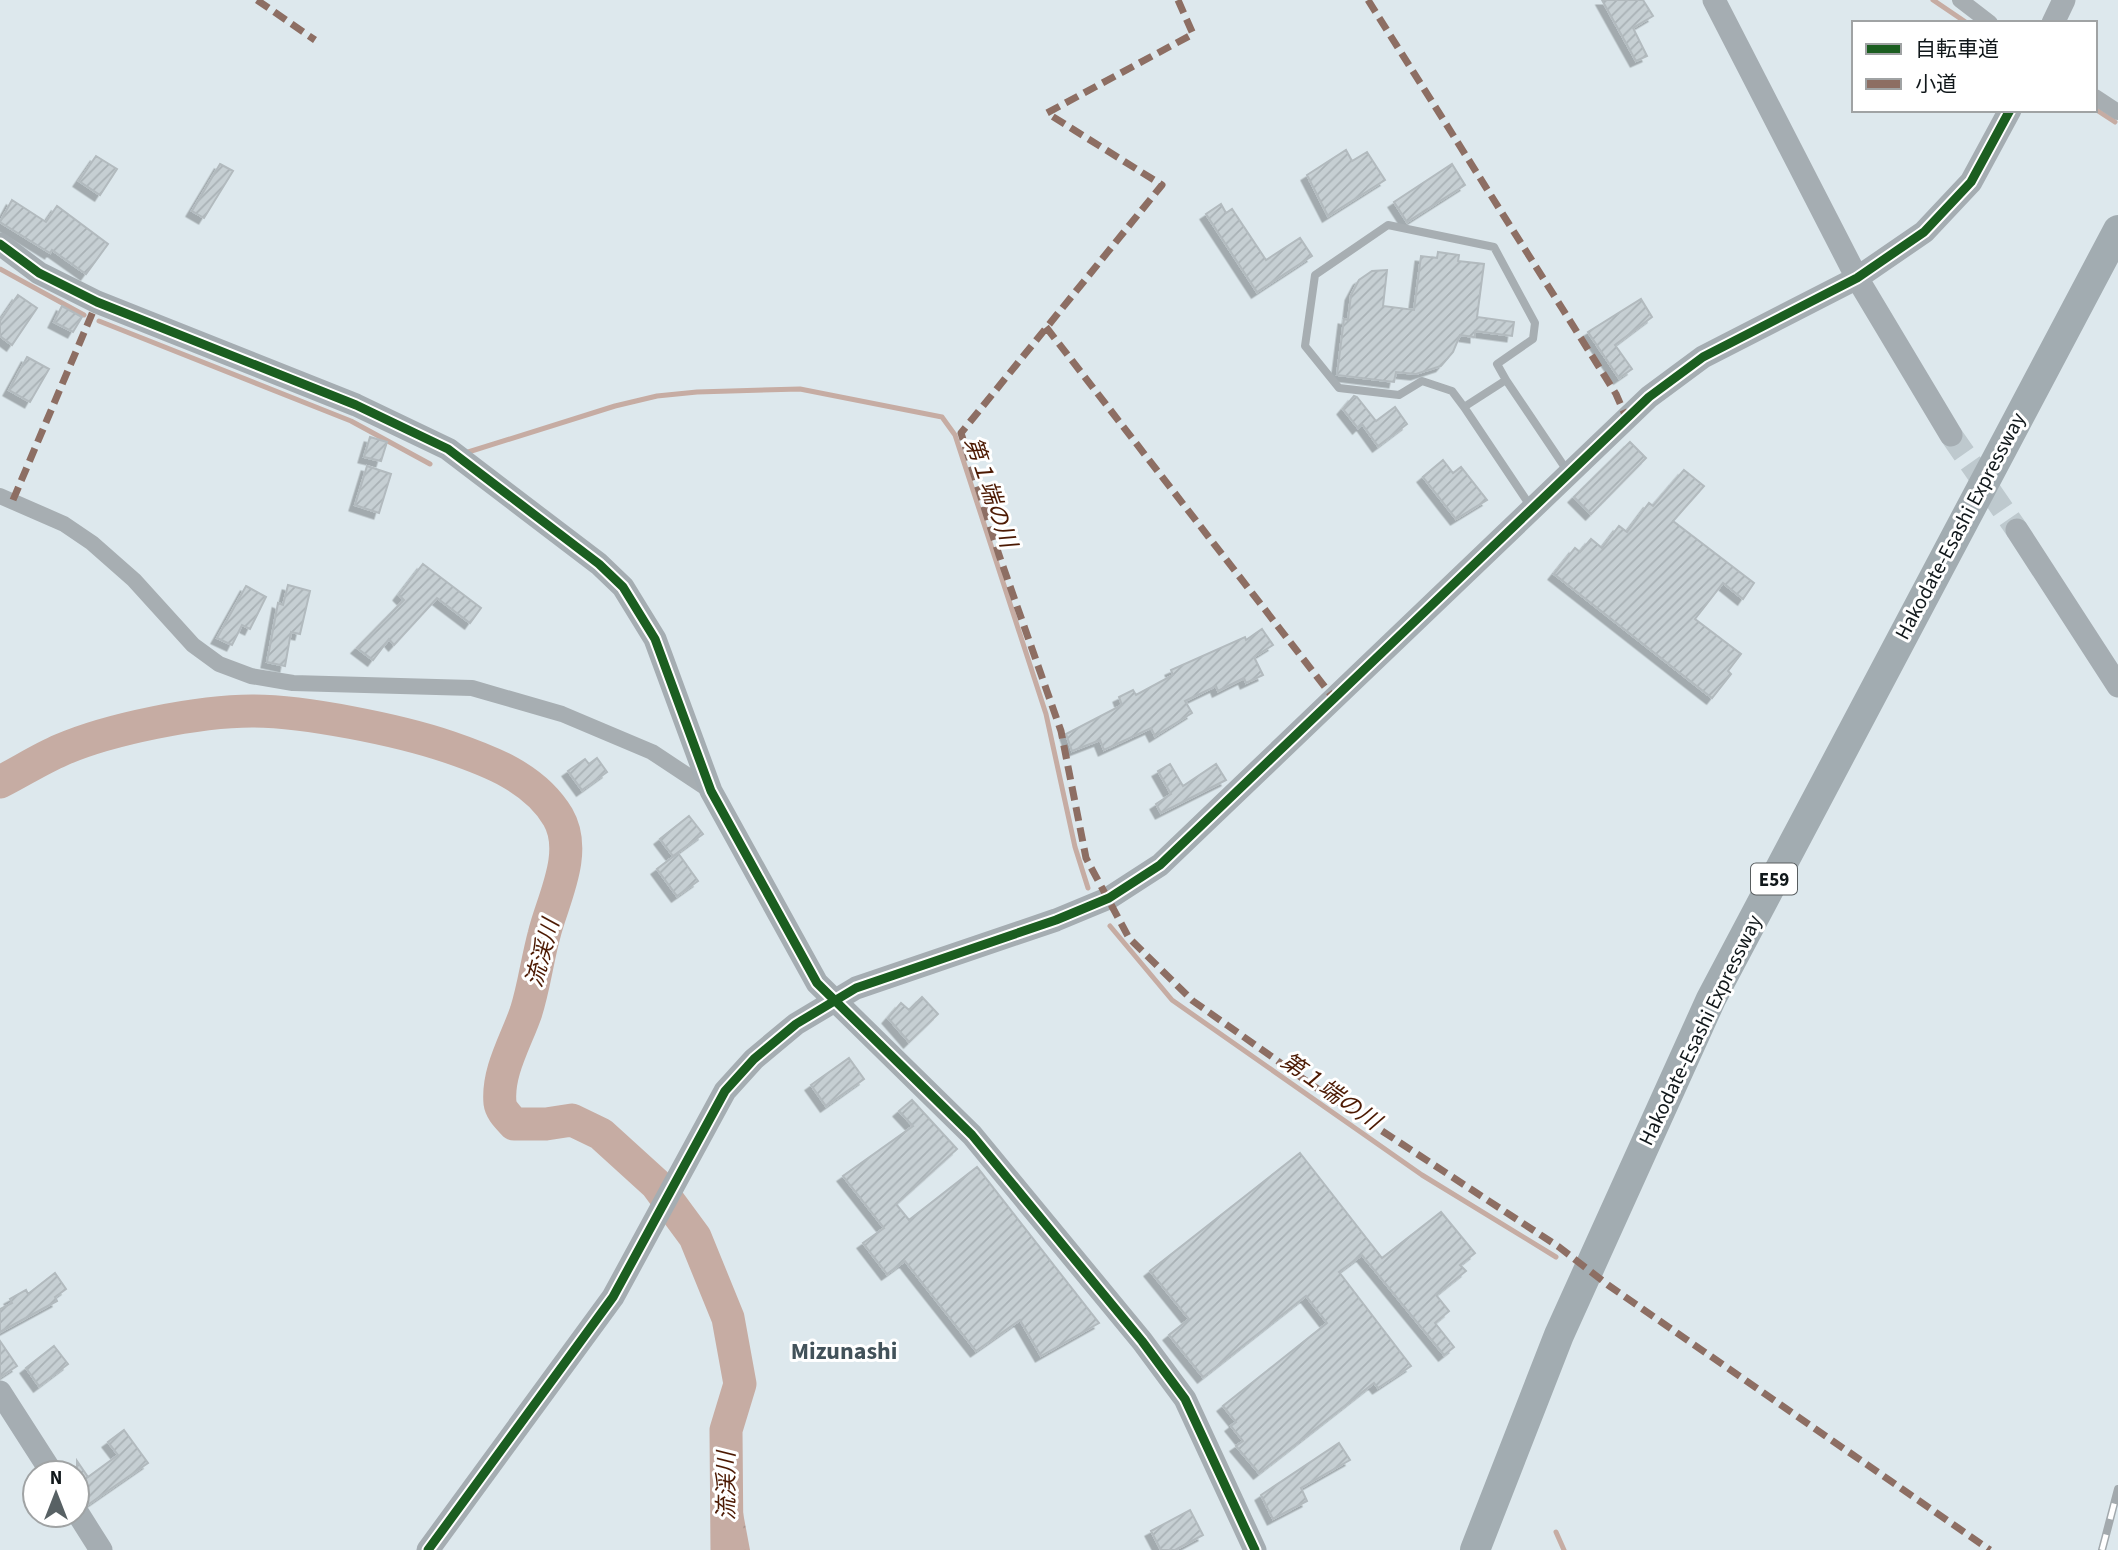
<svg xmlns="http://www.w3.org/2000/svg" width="2118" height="1550" font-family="'Source Sans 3','Noto Sans JP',sans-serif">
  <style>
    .water { fill: url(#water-ripples) }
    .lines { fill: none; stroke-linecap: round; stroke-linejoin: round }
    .stream { stroke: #c6aca3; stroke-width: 5 }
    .river { stroke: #c6aca3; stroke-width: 33 }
    .building { fill: url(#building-hatch); stroke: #b2babe; stroke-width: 2; filter: url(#shadow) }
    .secondary-tunnel { stroke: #bec9ce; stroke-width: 23; stroke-dasharray: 23 11; stroke-linecap: butt }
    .lane { stroke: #a7aeb2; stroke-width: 8 }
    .street { stroke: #a7aeb2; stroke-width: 16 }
    .secondary { stroke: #a5adb2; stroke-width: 23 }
    .highway { stroke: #a2acb1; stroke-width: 30 }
    .rail-casing { stroke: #a2a9ad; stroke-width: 8 }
    .rail { stroke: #fff; stroke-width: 5; stroke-dasharray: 16; stroke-linecap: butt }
    .quiet { stroke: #8d6e63; stroke-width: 7; stroke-dasharray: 14 7; stroke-linecap: butt }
    .cycleway-casing { stroke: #fff; stroke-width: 13 }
    .cycleway { stroke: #1b5e20; stroke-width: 9 }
    .labels { text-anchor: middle; stroke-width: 6; stroke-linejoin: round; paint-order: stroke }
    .shield { fill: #fff; stroke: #585d5f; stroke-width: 2 }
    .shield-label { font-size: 19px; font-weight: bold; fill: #11181b }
    .street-label { font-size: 21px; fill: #11181b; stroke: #fff }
    .water-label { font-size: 23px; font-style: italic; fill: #4c1902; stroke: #fff }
    .quarter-label { font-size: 24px; font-weight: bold; fill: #42525a; stroke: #fff }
  </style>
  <defs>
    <pattern id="water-ripples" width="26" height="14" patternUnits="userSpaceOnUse" patternTransform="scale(1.75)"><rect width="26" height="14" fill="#c6aca3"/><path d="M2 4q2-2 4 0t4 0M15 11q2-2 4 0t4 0" fill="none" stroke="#a9938c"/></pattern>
    <pattern id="building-hatch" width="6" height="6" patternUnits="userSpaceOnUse" patternTransform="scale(1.75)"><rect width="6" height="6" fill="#c6cfd3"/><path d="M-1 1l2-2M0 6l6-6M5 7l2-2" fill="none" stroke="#a9b1b5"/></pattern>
    <filter id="shadow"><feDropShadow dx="-5.5" dy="5.5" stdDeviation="0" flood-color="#0004"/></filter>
  </defs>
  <rect width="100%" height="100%" fill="#dde8ed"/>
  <path class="water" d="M721,1477L739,1491L750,1550H716Z"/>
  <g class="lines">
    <path class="stream" d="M1933,0L1967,23
      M2095,109L2115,122
      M0,269L84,315
      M99,321L351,421L430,464
      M465,453L615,406L657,396L697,392L800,389L942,417L955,435L1046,714L1075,847L1088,888
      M1110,926L1172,1000L1422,1175L1556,1257
      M1556,1532L1564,1550"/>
    <path class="river" d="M0,782C20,772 40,759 61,750C109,729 199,711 252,711C305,711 399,730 449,747C490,761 535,778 558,817C579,853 552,901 544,935C537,961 534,987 526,1012C516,1041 497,1072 500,1103C501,1111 509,1118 514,1124H546L572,1120L601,1134L656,1184L695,1237L728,1318L740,1384L726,1430L727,1550"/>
  </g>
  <path class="building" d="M1602,0H1643L1653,16L1633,28L1647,56L1636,61Z
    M1346,150L1352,161L1367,152L1385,180L1328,216L1307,175Z
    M96,156L117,169L100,195L79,181Z
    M220,164L233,171L204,218L192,211Z
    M1452,164L1465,185L1407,222L1394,202Z
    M12,200L46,222L57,206L108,244L86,274L52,250L50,253L0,222Z
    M1221,204L1226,213L1232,209L1266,260L1300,238L1312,256L1257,292L1206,214Z
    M1438,252L1459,255L1458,261L1484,264L1477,317L1514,322L1512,336L1475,331V337L1460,335L1453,352L1441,366L1416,374L1396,372L1394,382L1337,375L1344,319L1348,320L1351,295L1359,280L1372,271L1387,270L1383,306L1414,310L1421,256L1437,258Z
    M18,295L37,308L12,345L0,336V321Z
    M1641,299L1652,317L1615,345L1632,369L1619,378L1588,332Z
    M62,306L82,317L73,332L54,322Z
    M27,357L49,369L30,402L9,390Z
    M1354,396L1357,397L1376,421L1395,407L1407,424L1378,446L1362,424L1358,428L1343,409Z
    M370,437L387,442L381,461L364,457Z
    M1630,442L1646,458L1591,514L1574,497Z
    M1443,460L1453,473L1461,467L1487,500L1456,519L1423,477Z
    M367,466L391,474L379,513L355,505Z
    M1684,470L1704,486L1673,521L1754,583L1743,599L1723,583L1695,619L1741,654L1728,671L1731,674L1712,698L1554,574L1575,548L1580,552L1591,539L1602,548L1619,526L1627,532L1649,503L1653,506Z
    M423,564L481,608L470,623L437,598L394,645L389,639L373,660L357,648L404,600L399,595Z
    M288,585L310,591L300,634L291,632L285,666L267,662L278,603L283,605Z
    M246,586L266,597L250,629L242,625L232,645L217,638Z
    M1262,629L1273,645L1254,657L1263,675L1246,683L1244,678L1218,691L1216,686L1185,701L1192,713L1155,736L1151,728L1104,750L1100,740L1072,751L1066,734L1122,705L1119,697L1133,690L1136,695L1173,675L1171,670L1245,637L1246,640Z
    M597,758L607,772L582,790L568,771L585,759L589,764Z
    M1170,764L1183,786L1216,764L1226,780L1161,813L1156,804L1171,794L1158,771Z
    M689,816L703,834L673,856L660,839Z
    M678,853L698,881L677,896L657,869Z
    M922,997L938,1014L909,1042L888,1018L901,1003L909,1010Z
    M849,1058L864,1079L826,1106L811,1085Z
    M912,1100L957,1149L896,1204L909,1220L977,1167L1099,1323L1041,1356L1020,1320L976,1351L905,1261L887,1274L863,1243L884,1228L843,1176L913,1126L899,1111Z
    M1300,1153L1382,1258L1441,1212L1475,1253L1460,1265L1466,1271L1436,1295L1449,1311L1435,1323L1454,1347L1444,1355L1362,1255L1339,1272L1411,1366L1378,1388L1374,1383L1259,1473L1236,1446L1243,1441L1231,1426L1236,1422L1223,1406L1327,1323L1306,1296L1203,1377L1169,1335L1189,1319L1150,1271Z
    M55,1273L66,1289L55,1297L57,1301L0,1332V1309L12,1303L10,1299L26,1290L28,1294Z
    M0,1341L17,1366L0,1377Z
    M54,1346L68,1364L39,1386L26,1368Z
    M124,1430L148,1463L89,1504L77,1488V1461L88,1477L118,1455L108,1442Z
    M1339,1443L1350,1460L1301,1488L1307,1501L1273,1519L1261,1495Z
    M1190,1510L1203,1535L1175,1550H1161L1151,1531Z"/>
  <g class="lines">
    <path class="secondary-tunnel" d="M1951,435L2017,530"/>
    <path class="lane" d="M1464,407L1452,391L1422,381L1399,395L1339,388L1305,346L1315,275L1388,225L1494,247L1535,323L1533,339L1497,364L1506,380
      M1531,507L1464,407L1506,380L1568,472"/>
    <path class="street" d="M1960,0L1990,23
      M2095,97L2118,112
      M0,496L64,524L92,543L134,580L193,645L219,664L251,676L293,683L472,688L562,714L652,752L711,791"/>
    <path class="secondary" d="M1714,0L1857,278L1951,435
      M2053,23L2064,0
      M0,244L39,273L97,302L356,405L448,449L599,564L623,587L655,639L711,791L817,983L972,1135L1142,1341L1185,1399L1255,1550
      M2017,530L2118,686
      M0,1392L52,1473
      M77,1512L101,1550
      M428,1550L613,1297L725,1091L754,1059L796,1024L856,988L1056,920L1109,898L1160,865L1649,397L1703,357L1857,278L1924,232L1971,182L2010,110"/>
    <path class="highway" d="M1475,1550L1559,1335L1711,999L2118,230"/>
    <g class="rail-casing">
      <path id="rail" d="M2102,1550L2118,1489"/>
    </g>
    <use href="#rail" class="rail"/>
    <path class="quiet" d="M257,0L315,40
      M1178,0L1193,34L1047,113L1162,185L961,433L999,555L1061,731L1086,858L1129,938L1193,1001L1309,1083L1559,1247L1608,1285L1990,1550
      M1368,0L1616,394L1627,419
      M1046,327L1335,700
      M13,500L97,302"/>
    <g class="cycleway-casing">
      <path id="cycleway" d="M0,244L39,273L97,302L356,405L448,449L599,564L623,587L655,639L711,791L817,983L972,1135L1142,1341L1185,1399L1255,1550
        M428,1550L613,1297L725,1091L754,1059L796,1024L856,988L1056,920L1109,898L1160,865L1649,397L1703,357L1857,278L1924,232L1971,182L2010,110"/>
    </g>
    <use href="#cycleway" class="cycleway"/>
  </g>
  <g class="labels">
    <rect class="shield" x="1751" y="863.5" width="46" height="31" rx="5"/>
    <g class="shield-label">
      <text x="1774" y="886">E59</text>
    </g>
    <g class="street-label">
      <text transform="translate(1960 526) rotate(-62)" y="7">Hakodate-Esashi Expressway</text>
      <text transform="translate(1700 1030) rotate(-64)" y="7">Hakodate-Esashi Expressway</text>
    </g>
    <g class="water-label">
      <text transform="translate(991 492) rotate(71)" y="8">第１端の川</text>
      <text transform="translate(542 953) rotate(-75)" y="8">流渓川</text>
      <text transform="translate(1331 1091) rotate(35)" y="8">第１端の川</text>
      <text transform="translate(726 1486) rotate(-90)" y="8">流渓川</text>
    </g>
    <g class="quarter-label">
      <text x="844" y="1359">Mizunashi</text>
    </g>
  </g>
  <rect x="1852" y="21" width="245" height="91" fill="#ffffff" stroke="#a0a3a4" stroke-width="2"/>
  <rect x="1866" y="44" width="35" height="10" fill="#1b5e20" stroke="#a0a3a4" stroke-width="2"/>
  <text x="1915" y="56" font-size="21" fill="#11181b">自転車道</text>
  <rect x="1866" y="79" width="35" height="10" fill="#8d6e63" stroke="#a0a3a4" stroke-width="2"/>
  <text x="1915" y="91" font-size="21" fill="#11181b">小道</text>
  <g transform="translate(56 1494)"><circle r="33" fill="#ffffff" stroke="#a0a3a4" stroke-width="2"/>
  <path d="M0-5L12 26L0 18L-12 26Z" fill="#586164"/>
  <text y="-10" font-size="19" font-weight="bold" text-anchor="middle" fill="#11181b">N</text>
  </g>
</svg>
